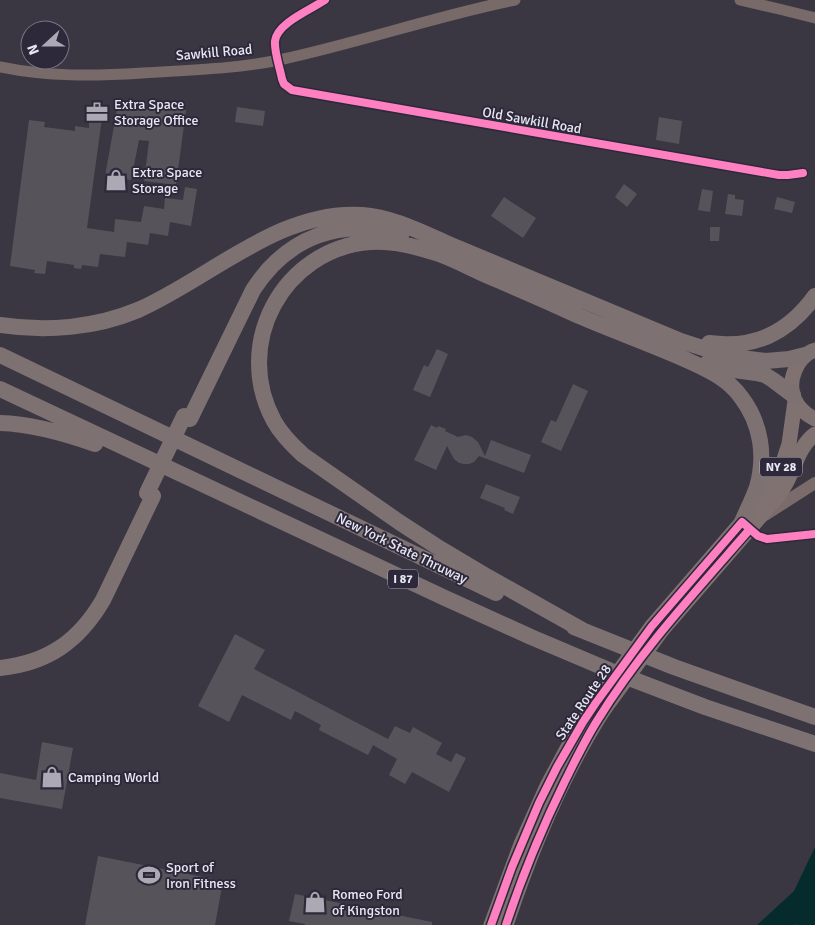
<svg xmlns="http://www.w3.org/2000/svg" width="815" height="925" font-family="Signika,sans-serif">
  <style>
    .water { fill: #052b2d }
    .building { fill: #57535b }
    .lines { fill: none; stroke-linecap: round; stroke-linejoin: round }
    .minor { stroke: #776a68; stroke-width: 9 }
    .tertiary { stroke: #776a68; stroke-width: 11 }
    .secondary { stroke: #7b6c6b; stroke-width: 12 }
    .trunk { stroke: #817272; stroke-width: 15 }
    .motorway { stroke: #7e7172; stroke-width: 16 }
    .trunk-bridge { stroke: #817272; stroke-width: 15 }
    .motorway-bridge { stroke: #7e7172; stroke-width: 16 }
    .cycleway-casing { stroke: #2d293b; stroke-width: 11 }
    .cycleway { stroke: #ff80c0; stroke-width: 8 }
    .labels { text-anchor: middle; stroke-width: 4; stroke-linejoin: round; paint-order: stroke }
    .shield { fill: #2d293b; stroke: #b1aebc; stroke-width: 1 }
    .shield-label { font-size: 12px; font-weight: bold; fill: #e9e7f3 }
    .street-label { font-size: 14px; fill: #e9e7f3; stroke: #2d293b }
    .poi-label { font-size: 14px; fill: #e9e7f3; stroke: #2d293b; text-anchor: start }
  </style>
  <rect width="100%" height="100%" fill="#3a3742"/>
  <path class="water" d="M815,847V925H797V924L795,925H757L794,891Z"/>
  <path class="building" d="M118,104L154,110V106L186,110L176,185L144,181L149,141L139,140L131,180L105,176Z
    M89,105H105L106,118H102L87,228L114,232L115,219L141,222L144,206L164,209L165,198L183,200L185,187L197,189L191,226L170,222L168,236L150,233L148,245L127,242L125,257L100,254L98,267L82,265L81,269L74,268V265L47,261L45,274L34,273L35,270L10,266L29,120L45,122L44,127L75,131V126L89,128Z
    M237,107L265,111L263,126L235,122Z
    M659,117L682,121L679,144L656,140Z
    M624,184L637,194L627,207L615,197Z
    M702,189L713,191L710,212L698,210Z
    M728,194L735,195V199L744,200L742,216L725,214Z
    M504,197L536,218L523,238L491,216Z
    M777,197L795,202L792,213L774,209Z
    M710,227H720L719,241H710Z
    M437,349L448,354L430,397L413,390L424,365L428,367Z
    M573,384L588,391L561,451L541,442L551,420L556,422Z
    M431,425L437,428L438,426L446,429L445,431L458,437L466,435L472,437L478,442L485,456L491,440L531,455L524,473L479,456L474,462L469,464H464L459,463L454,459L447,446L436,470L414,460Z
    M486,484L520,497L513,514L504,510L505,508L480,498Z
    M235,634L265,650L254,669L388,739L395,726L410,733L413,727L442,743L436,754L451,762L456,753L466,758L449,792L412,772L405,784L389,775L397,759L373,745L368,755L319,730L321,725L295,711L291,720L242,695L229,722L198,706Z
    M42,742L73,748L62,809L0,798V773L36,780Z
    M98,856L223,881L215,925H85Z
    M295,894L432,922V925H305V924L289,921Z"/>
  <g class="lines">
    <path class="minor" d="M325,0C312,9 277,23 275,41C274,52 280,68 282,79L284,84L292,90L779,175H788L803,173"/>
    <path class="tertiary" d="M740,0L779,9L815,18
      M0,67C48,77 94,76 143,73C189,70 235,69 279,60C359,43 435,16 515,0"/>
    <path class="secondary" d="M765,515L815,483"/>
    <path class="trunk" d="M815,350C797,356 786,382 795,400C799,409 807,415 815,419
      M652,626L742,522L772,483L782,465L789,444L795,401
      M662,630L778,496C782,490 787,483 790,475C797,460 801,445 815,434
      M491,925L521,844L547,786L569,745L595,704
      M506,925C531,850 562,774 605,708"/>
    <path class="motorway" d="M0,325C46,332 95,328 138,310C209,279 280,209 362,215C393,217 423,233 451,245L678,340L715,352L741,358L766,361L789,359L805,355
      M709,343C755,349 788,333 815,296
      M0,355L496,593
      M707,363L735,370L756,373L765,375L773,380L793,395
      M0,389L445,598L531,637L616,673L705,707L815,744
      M190,419L253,290C286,238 343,215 401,236
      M0,423C33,424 64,433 95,444
      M574,627L674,667L815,717
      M584,631L488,577L436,546L399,522L303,455C292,445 281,434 274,421C232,344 283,249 370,242C393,240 417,247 439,254C456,260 472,269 488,276C519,289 549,302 579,316C616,332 654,345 691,362C710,371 728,379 741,397C761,423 766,456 757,487C753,499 747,510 742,522
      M0,668C48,663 79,641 103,600L153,496"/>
    <path class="trunk-bridge" d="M595,704L652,626
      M605,708L662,630"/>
    <path class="motorway-bridge" d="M147,493L184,416"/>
    <g class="cycleway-casing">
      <path id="cycleway" d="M325,0C312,9 277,23 275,41C274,52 280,68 282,79L284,84L292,90L779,175H788L803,173
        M491,925L512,867L539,803L557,767L583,722L595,704L652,626L742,522L758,536L767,539L815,534
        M506,925C522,876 542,828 565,781C575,761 585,740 597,721C640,651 696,591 750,529"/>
    </g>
    <use href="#cycleway" class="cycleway"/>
  </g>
  <defs>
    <g id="office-bare" transform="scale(1.725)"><path d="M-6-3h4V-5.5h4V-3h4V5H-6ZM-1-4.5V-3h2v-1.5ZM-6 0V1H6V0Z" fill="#aca9b5" stroke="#2d293b" stroke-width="2.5" paint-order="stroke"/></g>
    <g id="shop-bare" transform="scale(1.725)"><path d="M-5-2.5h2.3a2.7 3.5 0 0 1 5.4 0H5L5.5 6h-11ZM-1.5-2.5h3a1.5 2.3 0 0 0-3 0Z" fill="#aca9b5" stroke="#2d293b" stroke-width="2.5" paint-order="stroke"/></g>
    <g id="stadium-bare" transform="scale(1.725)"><path d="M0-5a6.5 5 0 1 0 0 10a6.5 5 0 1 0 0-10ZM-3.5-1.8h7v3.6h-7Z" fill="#aca9b5" stroke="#2d293b" stroke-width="2.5" paint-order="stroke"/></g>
  </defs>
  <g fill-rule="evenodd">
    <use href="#office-bare" x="97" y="112"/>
    <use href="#shop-bare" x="116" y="180"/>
    <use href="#shop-bare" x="52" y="777"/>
    <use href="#stadium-bare" x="149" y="875"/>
    <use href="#shop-bare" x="315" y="902"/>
  </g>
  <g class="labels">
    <g class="shield">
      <rect x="760" y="457.5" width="42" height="19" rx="4"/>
      <rect x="388" y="569.5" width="30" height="19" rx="4"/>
    </g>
    <g class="shield-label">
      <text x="781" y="471">NY 28</text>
      <text x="403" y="583">I 87</text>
    </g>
    <g class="street-label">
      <text transform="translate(214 52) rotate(-5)" y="5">Sawkill Road</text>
      <text transform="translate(532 120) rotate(10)" y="5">Old Sawkill Road</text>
      <text transform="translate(402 548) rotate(26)" y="5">New York State Thruway</text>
      <text transform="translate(583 702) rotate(-56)" y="5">State Route 28</text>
    </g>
    <g class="poi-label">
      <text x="114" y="109">Extra Space<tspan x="114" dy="16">Storage Office</tspan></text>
      <text x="132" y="177">Extra Space<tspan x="132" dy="16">Storage</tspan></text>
      <text x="68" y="782">Camping World</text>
      <text x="166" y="872">Sport of<tspan x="166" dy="16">Iron Fitness</tspan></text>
      <text x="332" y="899">Romeo Ford<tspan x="332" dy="16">of Kingston</tspan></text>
    </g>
  </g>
  <g transform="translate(45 45) rotate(249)"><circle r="24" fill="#2d293b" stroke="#787585"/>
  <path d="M0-4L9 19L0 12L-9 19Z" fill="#aca9b5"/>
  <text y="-8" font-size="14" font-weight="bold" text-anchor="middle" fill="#e9e7f3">N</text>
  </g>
</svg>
